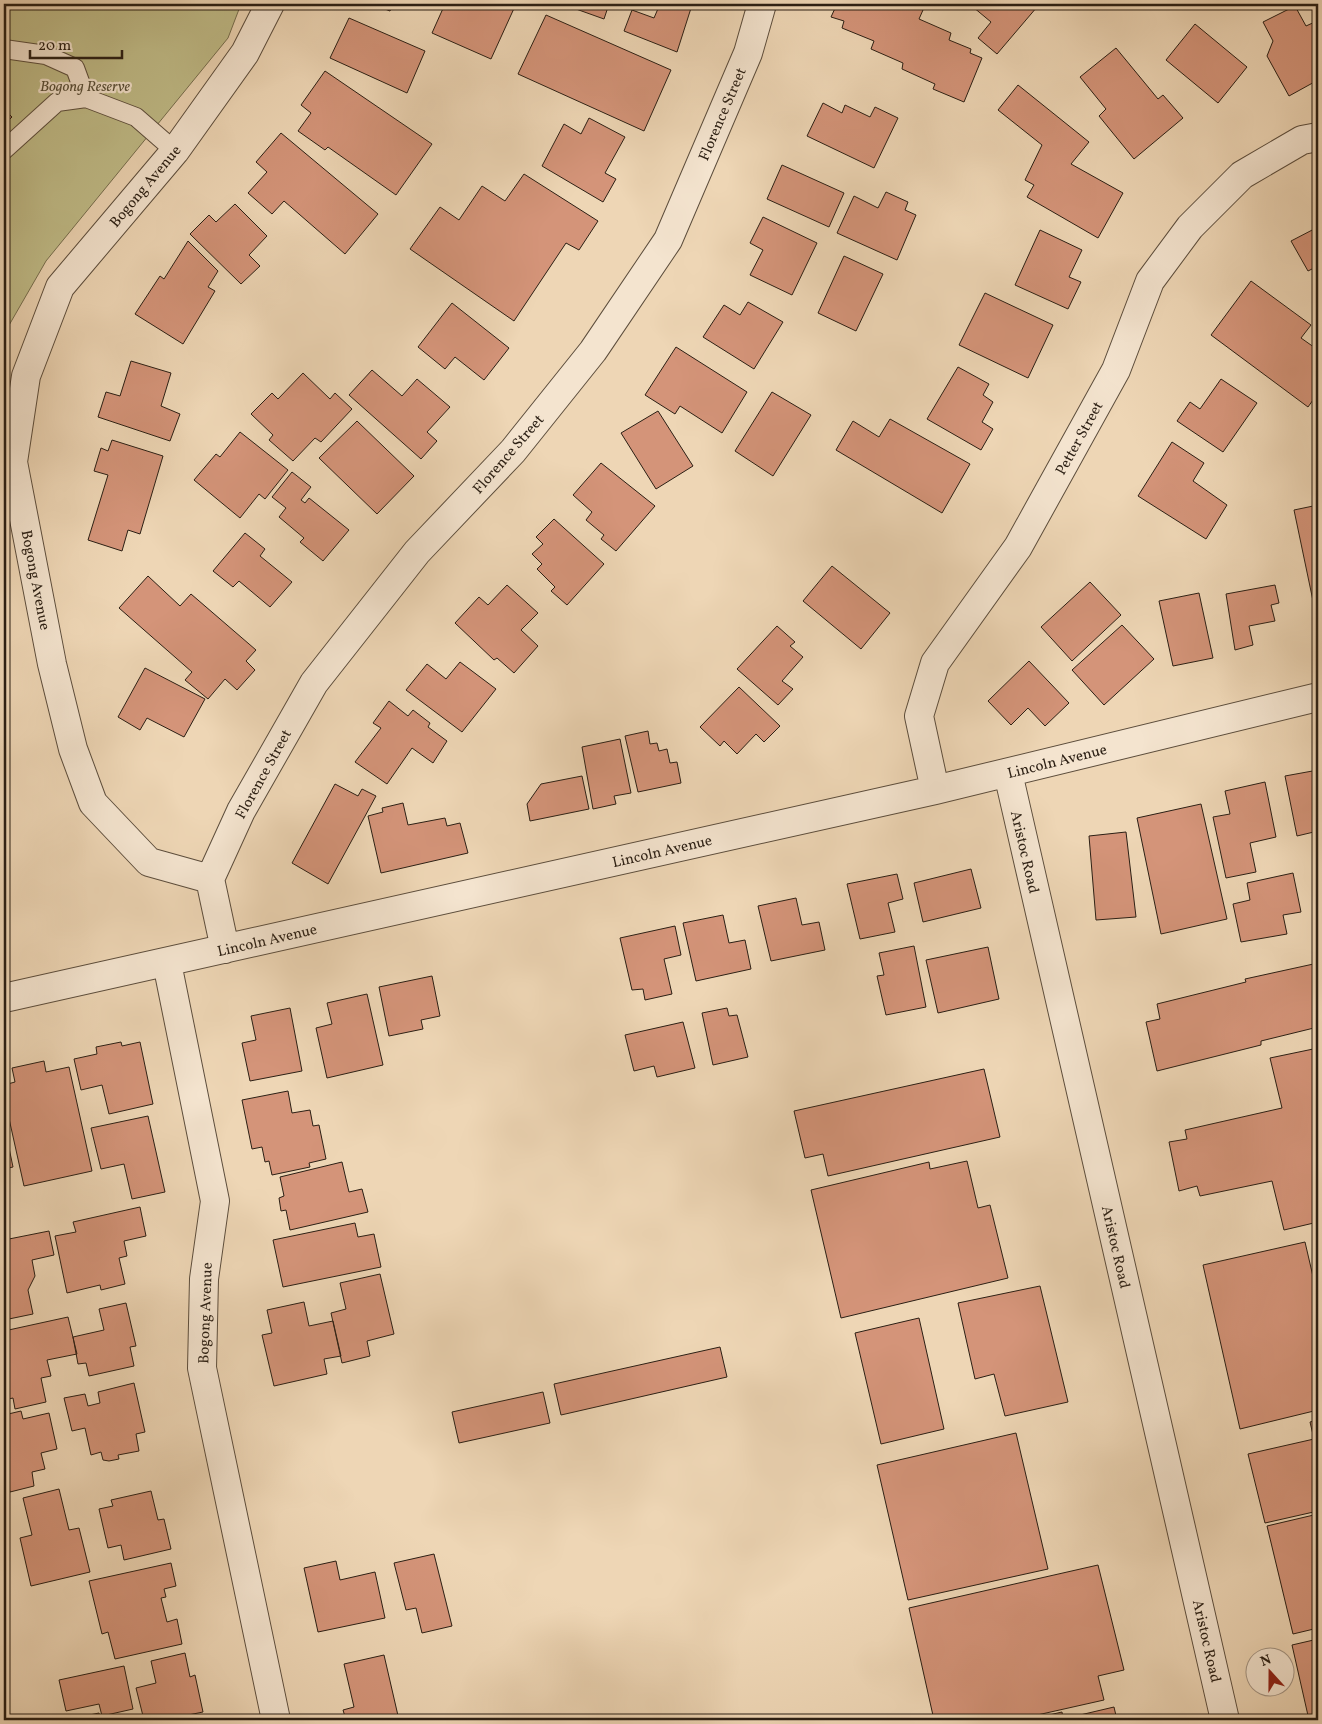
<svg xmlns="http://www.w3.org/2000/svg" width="1322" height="1724" font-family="Vollkorn,serif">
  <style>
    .green { fill: #c0bc88; stroke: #766e4e }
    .building { fill: #d49479; stroke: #2b1f14 }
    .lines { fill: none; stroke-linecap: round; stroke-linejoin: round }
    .service-casing { stroke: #5c4d3c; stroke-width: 20 }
    .minor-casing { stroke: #5c4d3c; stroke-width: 30 }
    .service { stroke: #f4e4cf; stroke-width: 18 }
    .minor { stroke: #f4e4cf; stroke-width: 28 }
    .labels { text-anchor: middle; stroke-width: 4.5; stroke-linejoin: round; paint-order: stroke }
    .park-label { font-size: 15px; font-style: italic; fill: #584e37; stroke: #f4e4cf }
    .street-label { font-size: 15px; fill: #2b1f14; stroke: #f4e4cf }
  </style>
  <rect width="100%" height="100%" fill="#eed6b5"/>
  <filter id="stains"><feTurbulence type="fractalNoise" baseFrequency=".004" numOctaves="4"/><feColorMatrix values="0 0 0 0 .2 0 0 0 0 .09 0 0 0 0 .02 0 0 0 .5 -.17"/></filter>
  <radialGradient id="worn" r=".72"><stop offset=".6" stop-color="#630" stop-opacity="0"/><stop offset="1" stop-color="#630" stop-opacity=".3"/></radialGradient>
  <path class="green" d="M4,4H241L228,38L46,261L8,327L4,340Z"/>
  <path class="building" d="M372,4H393L390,11Z
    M445,4H516L491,59L432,33Z
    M562,4H609L604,19Z
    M660,4H688L692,5L677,52L624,31L632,10L654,18Z
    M837,4H908L923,10L919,19L951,33L949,40L971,49L970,53L982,58L964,102L933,89L935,84L902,69L903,63L871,49L874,41L842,28L844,21L831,17Z
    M976,4H1033L1037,7L997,54L978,38L991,22L973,7Z
    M1295,6L1306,26L1317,21L1318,23V80L1289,96L1267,56L1273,41L1263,22Z
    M546,15L671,70L644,131L518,74Z
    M349,18L425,51L407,93L330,58Z
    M1195,24L1247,67L1218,103L1166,60Z
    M1116,48L1158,99L1163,95L1183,118L1134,159L1099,116L1106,109L1080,77Z
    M325,71L432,144L396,195L328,147L325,150L298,131L311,113L301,105Z
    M1018,85L1089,142L1071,164L1123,193L1098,238L1027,197L1034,185L1025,180L1042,145L998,110Z
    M823,103L842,113L845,105L870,117L875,107L898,118L874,168L807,136Z
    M4,109L12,117L4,125Z
    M589,118L625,137L605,173L616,179L603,202L542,166L564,124L581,134Z
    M281,133L378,214L345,254L284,201L272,214L248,193L267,172L256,162Z
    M782,165L844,193L829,227L767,199Z
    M524,174L598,221L579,250L566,243L514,321L410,249L440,207L459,220L482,186L505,201Z
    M886,192L908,202L905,210L916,215L897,260L837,233L854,196L878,208Z
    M235,204L267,236L249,255L260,266L241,284L190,234L209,215L216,222Z
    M763,217L817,243L792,295L750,275L763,250L750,243Z
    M1318,227V266L1308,271L1291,241Z
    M1040,230L1082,250L1069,277L1081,282L1068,309L1015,285Z
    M188,241L218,271L208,287L215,291L183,344L135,314L160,276L164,279Z
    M844,256L883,274L856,331L818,313Z
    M1251,281L1311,325L1301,338L1318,350V393L1308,407L1211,335Z
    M985,293L1053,325L1028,378L959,345Z
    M748,302L783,322L754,369L703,337L724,305L740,315Z
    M452,303L509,348L484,380L455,357L445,369L418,347Z
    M676,347L747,392L722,433L680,406L675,414L645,395Z
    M131,361L171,373L161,406L180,414L170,441L98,417L106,392L120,396Z
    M958,367L989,384L983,395L993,402L982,422L993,429L981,450L927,419Z
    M372,370L402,396L417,379L450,407L427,432L437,441L421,459L349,395Z
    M303,373L330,399L335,393L352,409L321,442L315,438L293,461L269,440L273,435L251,414L272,393L278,399Z
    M1221,379L1257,403L1223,452L1177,421L1190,402L1200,409Z
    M772,392L811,415L773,476L735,451Z
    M658,411L693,466L656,489L621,433Z
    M890,419L970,464L942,513L836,450L853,421L879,437Z
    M357,421L414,476L377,514L319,458Z
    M240,432L288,470L265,499L259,494L240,518L194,480L216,454L220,457Z
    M112,440L163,456L140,534L128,530L122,551L88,540L108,475L94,471L101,448L108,451Z
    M1172,442L1204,463L1193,481L1227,505L1206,539L1138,496Z
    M601,463L655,506L616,551L601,539L604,535L586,520L592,512L573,495Z
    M292,472L311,487L301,500L305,503L309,498L349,530L323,561L300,542L304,538L279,517L286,508L272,497Z
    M1318,505V620H1317L1294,510Z
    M554,519L604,564L567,605L551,591L555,587L537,569L542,564L532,554L543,544L536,537Z
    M245,533L265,549L260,556L292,582L270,607L239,581L233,587L213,571Z
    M832,566L890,613L861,649L803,601Z
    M148,576L180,606L191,594L256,650L246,661L255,670L237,690L225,679L208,699L185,680L192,672L119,608Z
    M1090,582L1121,615L1072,661L1041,627Z
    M507,585L538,613L521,630L538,646L514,673L497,658L494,660L455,623L479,597L488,605Z
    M1275,585L1279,603L1271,605L1275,621L1249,626L1253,645L1235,650L1226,594Z
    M1199,593L1213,658L1173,666L1159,601Z
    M1122,625L1154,659L1104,705L1072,670Z
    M777,626L795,642L790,646L803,657L782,681L793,689L778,705L737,669Z
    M1029,661L1069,703L1045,726L1028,708L1011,725L988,701Z
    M460,662L496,689L462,732L406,690L427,664L446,679Z
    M145,668L205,699L184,737L147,718L140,730L118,717Z
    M739,687L780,726L764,742L756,734L737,754L724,741L720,746L700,727Z
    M389,701L408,716L413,710L430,723L428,727L447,741L433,763L412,748L387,784L355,762L381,728L373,723Z
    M648,731L650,744L657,743L659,751L667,749L670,763L677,762L681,783L638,792L625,736Z
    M620,739L631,793L614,796L616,804L593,809L582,747Z
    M1318,770V831L1297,836L1285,776Z
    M582,776L589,809L530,821L527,804L541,784Z
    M1265,782L1276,837L1250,843L1256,872L1226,878L1213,817L1230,814L1225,791Z
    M335,784L358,796L362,789L376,796L328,884L292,863Z
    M403,803L408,825L445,818L447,826L460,823L468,853L381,873L368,816L383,812L382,808Z
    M1201,804L1227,919L1161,934L1137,818Z
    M1126,832L1136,917L1096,920L1089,836Z
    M971,869L981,908L923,922L914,883Z
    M1293,873L1301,912L1283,915L1287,934L1241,942L1233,904L1250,900L1247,883Z
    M897,874L903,899L888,903L895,932L860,939L847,884Z
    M796,898L802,925L819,922L825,950L771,961L758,906Z
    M723,915L729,943L745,940L751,969L696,981L683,923Z
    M675,926L681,955L664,959L672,994L645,1000L643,989L632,990L620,938Z
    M914,946L926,1007L886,1015L877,976L884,975L879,953Z
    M988,947L999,999L938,1013L926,960Z
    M1318,963V1027L1261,1041V1045L1157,1071L1146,1022L1160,1019L1157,1004L1246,982L1245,979Z
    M432,976L440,1016L421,1020L423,1029L389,1036L379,987Z
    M367,994L383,1065L327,1078L316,1028L332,1024L327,1003Z
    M290,1008L302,1071L250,1081L242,1043L256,1040L251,1016Z
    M727,1008L729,1016L737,1015L748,1057L713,1065L702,1013Z
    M683,1022L695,1068L657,1077L654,1066L634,1071L625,1035Z
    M121,1042L122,1046L140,1042L153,1104L109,1114L102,1085L81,1090L74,1059L97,1054L96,1047Z
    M1318,1048V1222L1284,1230L1272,1181L1200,1196L1197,1186L1179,1191L1169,1142L1187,1139L1185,1130L1282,1108L1270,1058Z
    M44,1061L46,1072L69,1067L92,1171L24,1186L4,1096V1085L15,1082L12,1068Z
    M984,1069L1000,1137L828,1176L823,1154L805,1158L794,1111Z
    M288,1091L292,1113L310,1110L313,1126L319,1125L326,1159L309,1163L310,1167L272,1175L269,1161L265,1162L262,1147L252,1149L242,1100Z
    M148,1116L165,1192L132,1199L124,1164L101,1169L91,1128Z
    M4,1124L13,1167L4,1169Z
    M967,1161L978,1208L990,1205L1008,1278L841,1318L811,1190L929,1162L930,1169Z
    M342,1162L349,1192L362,1189L368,1212L290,1230L286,1210L281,1211L279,1198L284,1196L280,1177Z
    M140,1207L146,1236L124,1241L127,1256L119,1258L125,1284L101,1290L100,1285L67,1293L55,1236L76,1232L73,1222Z
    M355,1223L358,1237L374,1234L381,1267L283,1287L273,1240Z
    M49,1231L54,1255L32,1260L35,1276L28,1290L33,1314L4,1320V1240Z
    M1305,1242L1318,1298V1410L1240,1429L1203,1265Z
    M380,1274L394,1334L367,1341L370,1356L342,1363L331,1313L346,1309L340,1283Z
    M1040,1286L1068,1402L1005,1416L994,1374L975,1379L958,1303Z
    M304,1302L309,1326L333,1321L341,1356L324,1359L327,1374L274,1386L262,1335L272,1333L267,1310Z
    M126,1303L136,1346L130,1347L134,1366L89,1376L86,1363L78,1364L73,1337L104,1330L99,1309Z
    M68,1317L77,1354L47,1360L51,1376L41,1378L46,1402L15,1409L13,1398L4,1400V1352L8,1351L4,1331Z
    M919,1318L944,1429L881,1444L855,1333Z
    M720,1347L727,1377L561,1415L554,1384Z
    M134,1383L145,1432L136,1434L139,1451L118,1455L119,1459L109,1461L103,1460L101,1452L91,1455L85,1428L72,1431L64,1398L85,1394L88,1406L100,1403L98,1392Z
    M543,1392L550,1423L459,1443L452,1412Z
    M21,1411L23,1419L49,1413L57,1449L41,1453L45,1469L32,1472L34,1486L10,1492L4,1467V1415Z
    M1318,1420V1511L1265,1523L1248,1454L1314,1439L1310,1422Z
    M1016,1433L1048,1569L908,1600L877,1465Z
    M59,1489L69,1530L79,1528L90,1572L31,1586L20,1538L32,1535L23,1498Z
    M151,1491L158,1520L164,1519L171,1549L124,1560L121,1545L108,1548L99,1509L113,1506L111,1500Z
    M1318,1514V1628L1293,1634L1267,1526Z
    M434,1554L452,1626L422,1633L416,1608L406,1610L394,1563Z
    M336,1561L340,1580L375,1572L385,1618L318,1632L304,1568Z
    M171,1563L176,1586L164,1589L166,1597L161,1598L167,1622L177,1619L182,1644L115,1659L108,1632L102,1634L89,1581Z
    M1098,1565L1124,1670L1098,1676L1104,1700L1015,1720H934L909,1608Z
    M1318,1639V1718L1309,1720L1292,1645Z
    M185,1653L190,1677L195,1675L203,1712L164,1720H144L136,1688L156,1683L151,1661Z
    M384,1655L399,1720H346L343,1710L354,1707L344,1664Z
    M124,1666L133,1709L102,1716L99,1704L66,1711L59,1680Z
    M1114,1707L1117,1720H1027L1062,1712L1063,1719Z
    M99,1713L101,1720H66Z"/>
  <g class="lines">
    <g class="service-casing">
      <path id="service" d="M4,49L46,55L75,68L86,98
        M4,150L57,102L86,98L136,117L175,151"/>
    </g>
    <g class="minor-casing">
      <path id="minor" d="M1008,773L1225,1720
        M935,790L919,716L935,663L1018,547L1116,370L1150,281L1190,227L1242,175L1302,140L1318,137
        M210,879L241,811L314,683L417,552L513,451L593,351L668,240L748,53L762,4
        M225,949L210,879L149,862L93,803L73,749L52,664L13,462L26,376L60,287L175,151L245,53L270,4
        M167,963L215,1201L204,1279L202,1368L276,1720
        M4,998L935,790L1318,697"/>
    </g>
    <use href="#service" class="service"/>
    <use href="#minor" class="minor"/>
  </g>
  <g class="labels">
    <g class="park-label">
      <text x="85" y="91">Bogong Reserve</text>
    </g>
    <g class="street-label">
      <text transform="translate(722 114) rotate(-67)" y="5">Florence Street</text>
      <text transform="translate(145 186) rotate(-50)" y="5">Bogong Avenue</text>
      <text transform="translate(1079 438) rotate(-61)" y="5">Petter Street</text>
      <text transform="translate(508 454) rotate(-49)" y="5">Florence Street</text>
      <text transform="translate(36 580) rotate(79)" y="5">Bogong Avenue</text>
      <text transform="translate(1057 761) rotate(-14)" y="5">Lincoln Avenue</text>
      <text transform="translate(263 774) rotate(-61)" y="5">Florence Street</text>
      <text transform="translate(662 851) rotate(-13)" y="5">Lincoln Avenue</text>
      <text transform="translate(1025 852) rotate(77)" y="5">Aristoc Road</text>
      <text transform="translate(267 940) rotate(-13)" y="5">Lincoln Avenue</text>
      <text transform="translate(1116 1247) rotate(77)" y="5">Aristoc Road</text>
      <text transform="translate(205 1313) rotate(-88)" y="5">Bogong Avenue</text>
      <text transform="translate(1207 1641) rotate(77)" y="5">Aristoc Road</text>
    </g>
  </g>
  <rect width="1322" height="1724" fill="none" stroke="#eed6b5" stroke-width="20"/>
  <rect x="5" y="5" width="1312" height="1714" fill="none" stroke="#2b1f14" stroke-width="2.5"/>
  <rect x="10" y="10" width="1302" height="1704" fill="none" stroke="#2b1f14"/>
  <g transform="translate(1270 1672) rotate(339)"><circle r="24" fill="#f4e4cf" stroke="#a49584"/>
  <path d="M0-4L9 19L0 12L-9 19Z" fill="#8f2418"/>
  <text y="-8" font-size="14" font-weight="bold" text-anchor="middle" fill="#2b1f14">N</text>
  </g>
  <path d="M30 50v8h92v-8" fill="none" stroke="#2b1f14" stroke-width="2.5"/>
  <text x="38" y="50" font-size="15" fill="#2b1f14" stroke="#f4e4cf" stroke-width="4" paint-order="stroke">20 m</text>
  <rect width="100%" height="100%" filter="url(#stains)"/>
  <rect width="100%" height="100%" fill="url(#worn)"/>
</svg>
